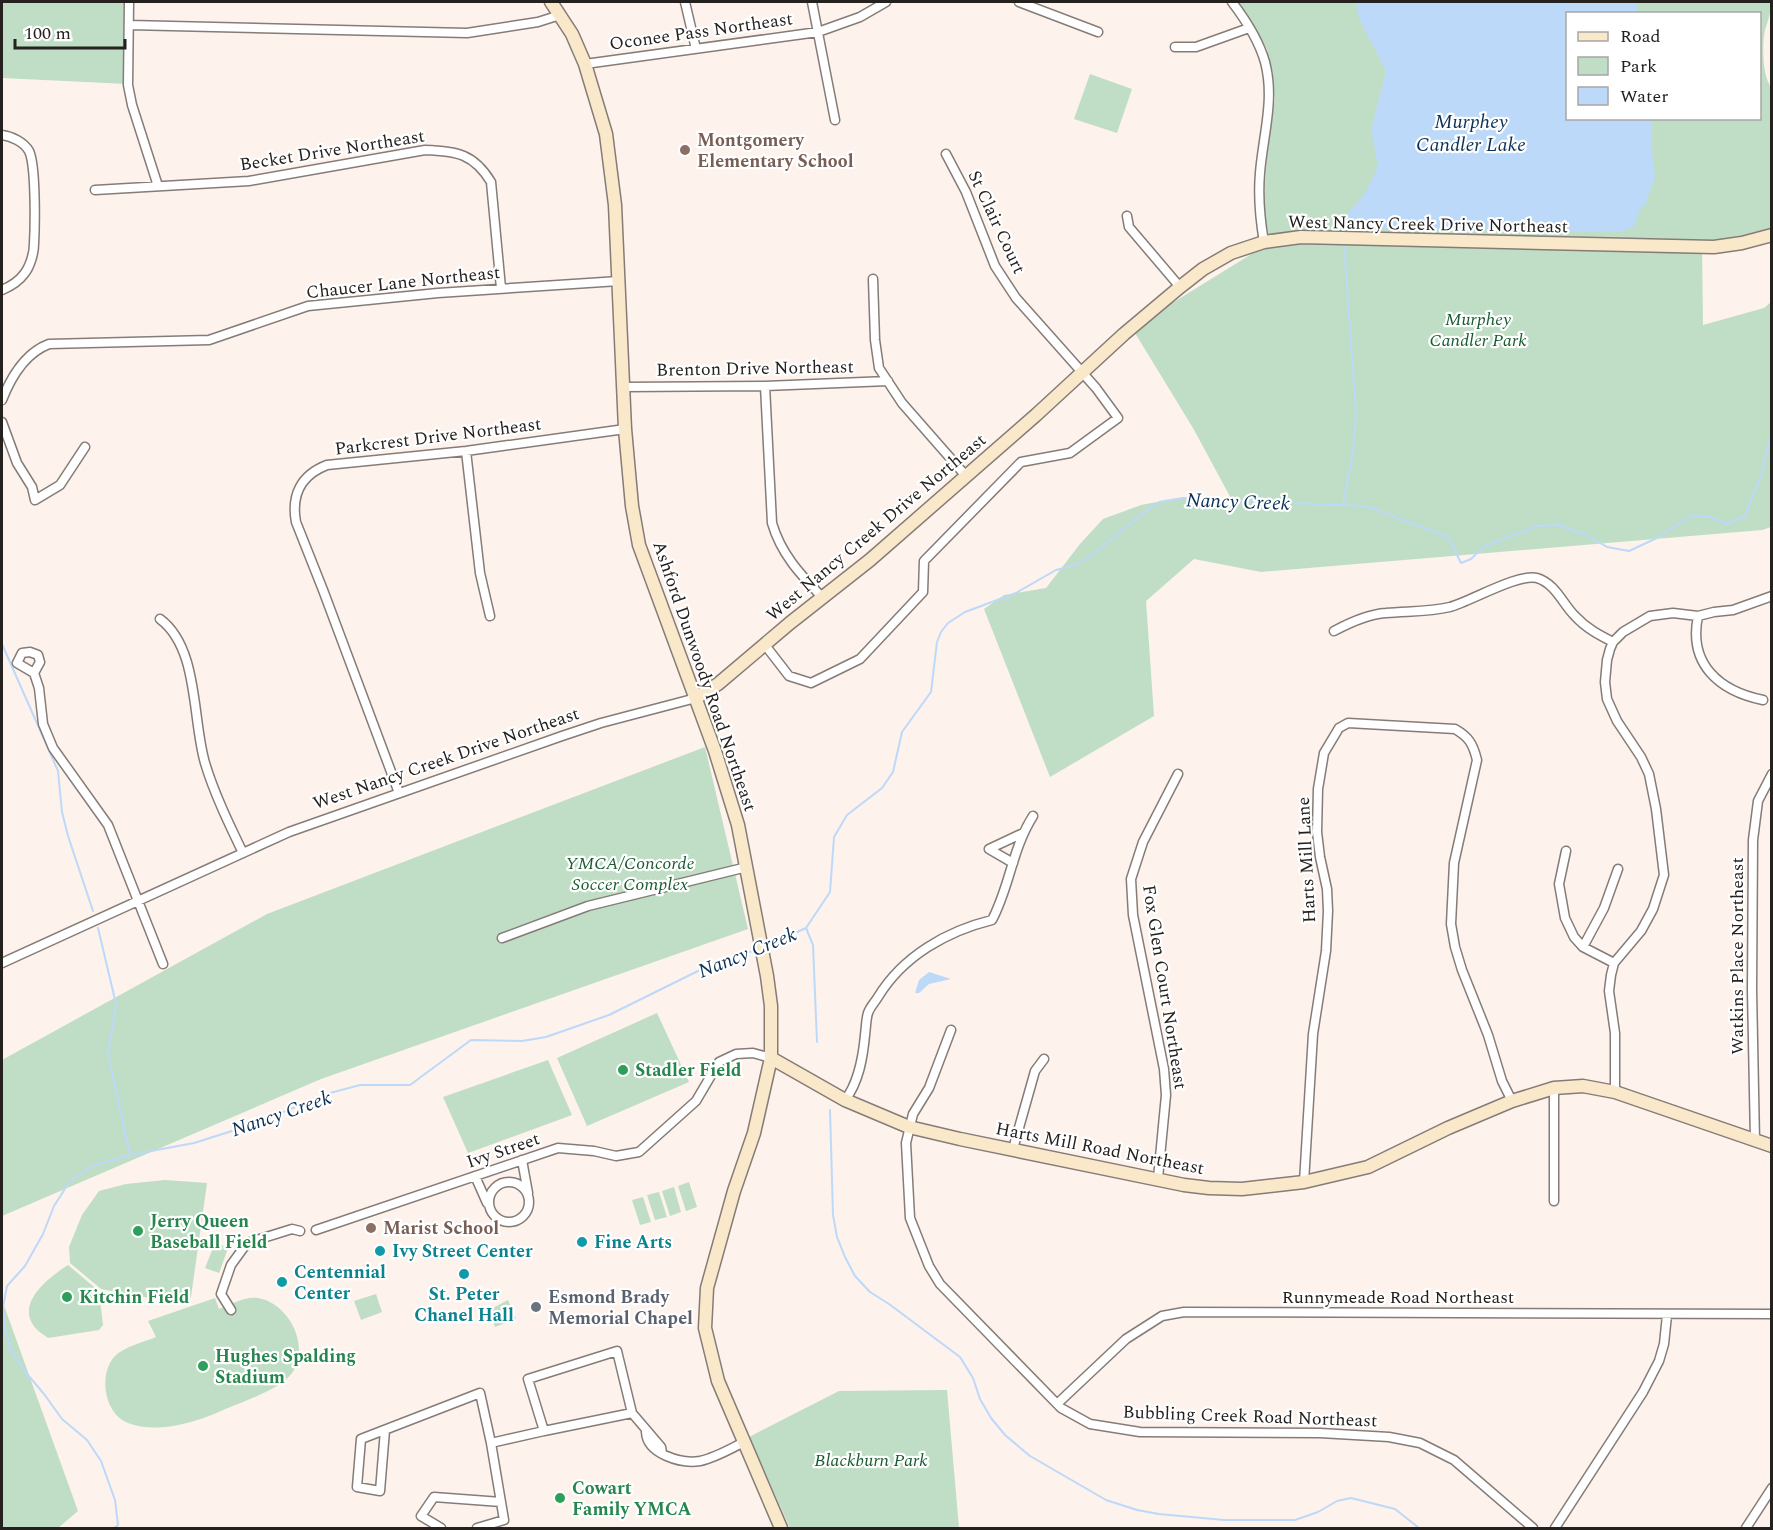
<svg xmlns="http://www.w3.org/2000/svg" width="1773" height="1530" font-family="Spectral,serif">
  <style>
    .green { fill: #bfdec5; fill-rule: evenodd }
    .water { fill: #bdd9fa }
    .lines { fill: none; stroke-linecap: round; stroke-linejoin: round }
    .stream { stroke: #bdd9fa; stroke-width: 2 }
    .street-casing { stroke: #857c77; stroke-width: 11 }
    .secondary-casing { stroke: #857c77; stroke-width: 15 }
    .street { stroke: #fff; stroke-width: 8 }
    .secondary { stroke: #fae8ca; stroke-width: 12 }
    .education-dot { fill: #8d6e63; stroke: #fff; stroke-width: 2 }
    .leisure-dot { fill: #2e9e5b; stroke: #fff; stroke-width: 2 }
    .culture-dot { fill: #0f9aa8; stroke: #fff; stroke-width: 2 }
    .worship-dot { fill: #6b7280; stroke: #fff; stroke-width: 2 }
    .labels { text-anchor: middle; stroke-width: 4.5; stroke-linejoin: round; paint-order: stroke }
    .street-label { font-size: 18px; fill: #25211f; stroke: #fff }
    .education-label { font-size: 18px; font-weight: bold; fill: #785e54; stroke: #fff; text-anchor: start }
    .park-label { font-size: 18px; font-style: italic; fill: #185b2f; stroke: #fff }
    .leisure-label { font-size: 18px; font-weight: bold; fill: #27864d; stroke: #fff; text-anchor: start }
    .culture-label { font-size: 18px; font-weight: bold; fill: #0d838f; stroke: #fff; text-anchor: start }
    .worship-label { font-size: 18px; font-weight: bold; fill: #5b616d; stroke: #fff; text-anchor: start }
    .water-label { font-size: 20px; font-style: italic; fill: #0b3056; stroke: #fff }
  </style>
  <rect width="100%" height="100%" fill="#fdf2ec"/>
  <path class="green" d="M2,2H130L127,84L2,78Z
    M1237,2H1771C1771,13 1768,20 1765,30C1762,44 1762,78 1772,88L1771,229L1726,240L1702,242L1703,325L1764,308L1771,302V527L1762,530L1261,572L1194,559L1146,601L1154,716L1050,777L984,609L1004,595L1046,588L1080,544L1103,519L1141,505L1184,497L1197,499L1201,510L1233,502L1193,428L1135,333L1169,305L1271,242L1263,213L1267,156L1275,98L1267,49L1246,12ZM1568,14H1760V118H1568Z
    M1090,74L1132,89L1117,133L1074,119Z
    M705,747L748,929L321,1079L2,1216V1060L267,914Z
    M657,1013L689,1082L587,1126L557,1058Z
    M548,1060L572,1115L468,1153L443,1097Z
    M165,1180L207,1183L191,1297L181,1304L101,1289L70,1263L69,1247L82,1215L99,1191L126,1184Z
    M689,1182L697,1207L686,1211L678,1186Z
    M674,1187L681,1212L670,1216L662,1191Z
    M659,1192L667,1217L655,1220L647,1195Z
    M643,1197L651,1222L640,1225L632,1200Z
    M215,1243L228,1248L219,1273L205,1268Z
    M68,1265L99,1291L103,1325L99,1330L48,1338C43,1334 36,1330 33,1325C17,1301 51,1276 68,1265Z
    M376,1294L382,1312L361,1320L354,1301Z
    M215,1298L219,1309C232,1304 245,1296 258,1298C289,1303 311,1347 292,1373C280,1390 241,1402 221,1411C194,1423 156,1434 128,1423C104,1414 98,1374 115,1356C124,1347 144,1342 156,1337L148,1321Z
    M2,1300L78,1511L58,1528H2Z
    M508,1300L516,1319L495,1327L489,1310Z
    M947,1390L959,1528H790L749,1437L839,1391Z"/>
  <path class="water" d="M1356,2H1637V13L1568,14V118L1652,119V150L1655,177L1646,203L1639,211L1635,226L1621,232L1346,228L1344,218L1366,192L1378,166L1371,130L1386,71L1358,16Z
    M929,972L951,979L929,984L919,993H915L919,980Z"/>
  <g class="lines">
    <path class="stream" d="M1343,505L1353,452L1356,414L1344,243
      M2,644L58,771L62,812L68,836L93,911
      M98,928L116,1004L108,1054L130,1155
      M806,928L813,945L817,1042
      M766,946L806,928L830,892L834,837L847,815L882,788L893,772L902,732L931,692L937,642L941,632L948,623L965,612L1016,593L1056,570L1076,565L1094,554L1139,516L1159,502L1183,498L1214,502L1244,501L1366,506L1448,537L1461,563L1471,559L1483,547L1537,526L1559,525L1588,536L1607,547L1629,551L1657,538L1692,515L1710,517L1727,524L1745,516L1761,475L1772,431
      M830,1110L833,1215L837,1237L845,1257L855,1276L870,1292L889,1304L960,1357L973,1378L980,1399L991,1418L1005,1435L1030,1456L1106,1500L1137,1510L1159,1514L1224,1520H1295L1318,1512L1337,1501L1351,1498L1395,1509L1419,1528
      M114,1528L118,1525L115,1500L101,1461L87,1440L62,1419L44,1394L23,1369L11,1350L5,1329L3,1307L7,1286L25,1266L43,1234L54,1206L70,1181L94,1165L130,1155L194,1143L251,1125L330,1093L360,1085H410L471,1040L522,1041L546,1037L609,1015L702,969L758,949"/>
    <g class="street-casing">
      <path id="street" d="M129,2L128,85L132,105L158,186
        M685,2L696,49
        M812,2L835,120
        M1019,2L1098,32
        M1232,2C1245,19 1259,41 1265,62C1275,100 1263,135 1260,173C1258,196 1260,219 1264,242
        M129,25L467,33L538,22L560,15
        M1175,47H1196L1249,28
        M585,64L818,32L860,17L886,2
        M2,135C11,136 24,142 29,151C36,165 35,226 34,244C34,253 30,267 24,274C19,281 9,287 2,290
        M95,190L249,181L425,150C457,151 474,154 491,182L501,288
        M1127,216L1129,227L1180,287
        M873,279L875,340L879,368L902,403L966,476
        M765,386L772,523C781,554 800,574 822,597
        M624,387L765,386L888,381
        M2,400C11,377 25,353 49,344L209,340L308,306L438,293L619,281
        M2,422L17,463L32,487L35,500L60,485L85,447
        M466,451L480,573L490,616
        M1698,616C1688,664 1719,691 1763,700
        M160,619C199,648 192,719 205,763C214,793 229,824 243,853
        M1334,631C1349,623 1370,614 1386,613C1407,611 1429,612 1450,607C1471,601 1519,573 1537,578C1556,584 1562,603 1575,616C1586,628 1599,635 1613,642
        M765,645L789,676L811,683L860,659L923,592L924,561L1021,462L1070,453L1118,418L1096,388L1016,298L995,266L966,192L946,154
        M34,673L17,663L22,653L30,652L38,655L40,662L34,673L39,688L43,724L53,748L108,825L163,964
        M399,793L323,590L296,522C291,495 301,475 327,465L466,451L625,429
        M1566,851L1559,884L1565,918L1574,937L1583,947L1614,963
        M1013,863L989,849L1021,834
        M502,938L588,906L747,867
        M1583,947L1604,908L1618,869
        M2,963L289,832L562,736L601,723L696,698
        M951,1030L929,1088L913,1114L906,1143L910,1218L929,1266L940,1284L1061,1408L1090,1424L1140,1432L1320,1433L1389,1437L1420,1443L1454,1460L1533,1528
        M1554,1088V1201
        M1615,1092V1033L1609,991L1611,975L1614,963L1641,931L1653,909L1664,875L1656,809L1649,774L1641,757L1617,721L1607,699L1605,682L1607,660L1610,649L1613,642L1623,632L1650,616L1673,613L1698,616L1714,612L1733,610L1772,596
        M845,1100C859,1082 863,1057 865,1035C866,1028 866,1019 868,1013C870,1007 875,1002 878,997C903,956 947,931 992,920C1010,886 1012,849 1033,816
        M1755,1141L1752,990L1753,840L1758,801L1772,774
        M1013,1149L1035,1071L1044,1059
        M522,1160L528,1193
        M475,1176L487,1203
        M1158,1178L1166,1095L1164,1069L1133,915L1131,879L1143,842L1178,774
        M489 1202a20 20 0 1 1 40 0a20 20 0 1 1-40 0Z
        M1304,1182L1313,1034L1326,951L1328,911L1327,889L1320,857L1317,832L1318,789L1324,753L1339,728L1348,723L1455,729C1469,737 1473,744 1477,760L1454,863L1451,924L1455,947L1462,970L1488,1035L1502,1081L1512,1101
        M316,1230L558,1148L594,1151L616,1156L639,1152L696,1101L719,1062L736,1054L753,1053L771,1058
        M231,1310L221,1294L231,1265L247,1243L292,1229L300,1231
        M1057,1404L1126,1339L1162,1316L1184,1312L1772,1314
        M632,1413L544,1431L528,1379L617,1351L632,1413L661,1447L662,1453
        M385,1430L380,1491L357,1487L361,1439L480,1393L491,1443L544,1431
        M646,1432C647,1454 681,1464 700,1461C715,1458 730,1449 744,1442
        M441,1528L421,1516L434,1497L501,1502
        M477,1528L504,1520L491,1443
        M1555,1528L1643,1392L1659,1361L1664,1344L1667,1315
        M1746,1528L1772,1488"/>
    </g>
    <g class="secondary-casing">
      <path id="secondary" d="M551,2L572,34L585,64L606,134L615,205L625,429L632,506L639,545L715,751L738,825L767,976L771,1006V1058L754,1133L734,1191L707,1288L705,1328L718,1381L781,1528
        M696,698L718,684L790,623L870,560L1036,415L1124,334L1180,287L1203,269L1231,253L1264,242L1301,237L1714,247L1742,243L1772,235
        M771,1058L845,1100L909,1127L960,1139L1184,1185L1209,1188L1242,1189L1304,1182L1368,1167L1448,1128L1512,1101L1554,1088L1583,1086L1615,1092L1772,1146"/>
    </g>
    <use href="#street" class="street"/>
    <use href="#secondary" class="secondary"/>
  </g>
  <g class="education-dot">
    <circle cx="685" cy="150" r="6"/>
    <circle cx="371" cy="1228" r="6"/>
  </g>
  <g class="leisure-dot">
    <circle cx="623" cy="1070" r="6"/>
    <circle cx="138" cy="1231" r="6"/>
    <circle cx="67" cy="1297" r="6"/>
    <circle cx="203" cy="1366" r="6"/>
    <circle cx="560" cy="1498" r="6"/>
  </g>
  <g class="culture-dot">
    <circle cx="582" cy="1242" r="6"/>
    <circle cx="380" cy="1251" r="6"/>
    <circle cx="464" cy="1274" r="6"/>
    <circle cx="282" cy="1282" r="6"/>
  </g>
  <circle class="worship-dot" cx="536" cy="1307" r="6"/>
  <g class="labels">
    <g class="street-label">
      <text transform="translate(701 31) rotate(-8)" y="6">Oconee Pass Northeast</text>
      <text transform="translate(332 150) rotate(-9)" y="6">Becket Drive Northeast</text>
      <text transform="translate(997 222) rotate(65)" y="6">St Clair Court</text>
      <text transform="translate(1428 224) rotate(1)" y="6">West Nancy Creek Drive Northeast</text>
      <text transform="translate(403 282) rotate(-6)" y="6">Chaucer Lane Northeast</text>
      <text transform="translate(755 368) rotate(-1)" y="6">Brenton Drive Northeast</text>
      <text transform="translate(438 436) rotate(-7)" y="6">Parkcrest Drive Northeast</text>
      <text transform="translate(876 527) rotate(-40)" y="6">West Nancy Creek Drive Northeast</text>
      <text transform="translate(705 676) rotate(71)" y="6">Ashford Dunwoody Road Northeast</text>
      <text transform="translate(446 758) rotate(-19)" y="6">West Nancy Creek Drive Northeast</text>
      <text transform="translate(1306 860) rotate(-93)" y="6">Harts Mill Lane</text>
      <text transform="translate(1737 956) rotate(-90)" y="6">Watkins Place Northeast</text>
      <text transform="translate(1165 987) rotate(81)" y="6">Fox Glen Court Northeast</text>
      <text transform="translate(1100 1148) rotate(11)" y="6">Harts Mill Road Northeast</text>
      <text transform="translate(503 1150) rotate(-19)" y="6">Ivy Street</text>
      <text x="1398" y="1303">Runnymeade Road Northeast</text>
      <text transform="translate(1250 1416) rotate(2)" y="6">Bubbling Creek Road Northeast</text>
    </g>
    <g class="education-label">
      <text x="697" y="146">Montgomery<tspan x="697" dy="21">Elementary School</tspan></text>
      <text x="383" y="1234">Marist School</text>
    </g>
    <g class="park-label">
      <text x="1478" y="325">Murphey<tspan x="1478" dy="21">Candler Park</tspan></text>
      <text x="630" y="869">YMCA/Concorde<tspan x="630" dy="21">Soccer Complex</tspan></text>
      <text x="871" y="1466">Blackburn Park</text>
    </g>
    <g class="leisure-label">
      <text x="635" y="1076">Stadler Field</text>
      <text x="150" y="1227">Jerry Queen<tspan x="150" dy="21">Baseball Field</tspan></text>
      <text x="79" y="1303">Kitchin Field</text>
      <text x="215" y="1362">Hughes Spalding<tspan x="215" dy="21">Stadium</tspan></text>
      <text x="572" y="1494">Cowart<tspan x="572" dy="21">Family YMCA</tspan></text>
    </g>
    <g class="culture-label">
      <text x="594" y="1248">Fine Arts</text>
      <text x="392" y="1257">Ivy Street Center</text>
      <text x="294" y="1278">Centennial<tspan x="294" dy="21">Center</tspan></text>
      <text x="464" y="1300" text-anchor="middle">St. Peter<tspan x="464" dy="21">Chanel Hall</tspan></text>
    </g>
    <g class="worship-label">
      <text x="548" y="1303">Esmond Brady<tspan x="548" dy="21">Memorial Chapel</tspan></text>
    </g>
    <g class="water-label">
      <text x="1471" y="128">Murphey<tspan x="1471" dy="23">Candler Lake</tspan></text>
      <text transform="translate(1238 501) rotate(2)" y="7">Nancy Creek</text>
      <text transform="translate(747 952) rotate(-22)" y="7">Nancy Creek</text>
      <text transform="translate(281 1113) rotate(-19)" y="7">Nancy Creek</text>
    </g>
  </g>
  <rect width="1773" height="1530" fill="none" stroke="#25211f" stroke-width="6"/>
  <rect x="1566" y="12" width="195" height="108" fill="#ffffff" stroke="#a8a6a5" stroke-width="1.5"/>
  <rect x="1578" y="32" width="30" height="9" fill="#fae8ca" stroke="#a8a6a5" stroke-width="1.5"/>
  <text x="1620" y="42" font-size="18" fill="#25211f">Road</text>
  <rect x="1578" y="57" width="30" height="18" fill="#bfdec5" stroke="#a8a6a5" stroke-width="1.5"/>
  <text x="1620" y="72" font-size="18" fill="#25211f">Park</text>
  <rect x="1578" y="87" width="30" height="18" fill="#bdd9fa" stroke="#a8a6a5" stroke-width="1.5"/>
  <text x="1620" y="102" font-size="18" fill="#25211f">Water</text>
  <path d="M15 39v9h110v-9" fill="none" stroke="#25211f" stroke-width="3"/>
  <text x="24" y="39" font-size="18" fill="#25211f" stroke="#ffffff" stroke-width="4.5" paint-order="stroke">100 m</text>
</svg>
